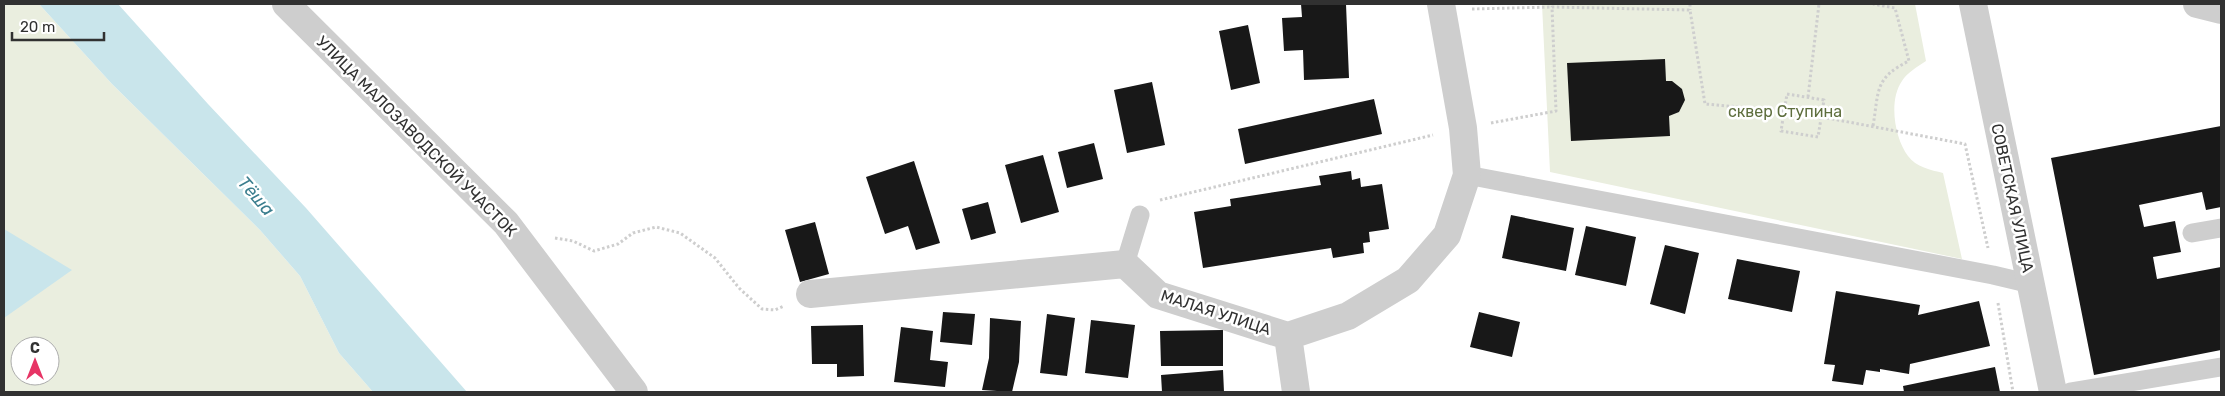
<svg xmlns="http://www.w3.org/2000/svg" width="2225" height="396" font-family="Rubik,sans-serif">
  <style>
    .green { fill: #eaeedf; fill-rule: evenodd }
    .water { fill: #c9e5eb }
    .building { fill: #181818 }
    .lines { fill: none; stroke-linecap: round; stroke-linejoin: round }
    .path { stroke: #cecece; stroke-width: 3; stroke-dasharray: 2.5 2.5; stroke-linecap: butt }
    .service { stroke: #cecece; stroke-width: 19 }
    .minor { stroke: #cecece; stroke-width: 28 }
    .tertiary { stroke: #cecece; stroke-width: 28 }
    .labels { text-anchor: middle; stroke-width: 5; stroke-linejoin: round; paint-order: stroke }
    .park-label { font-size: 16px; fill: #5e6e3d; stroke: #fff }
    .street-label { font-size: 16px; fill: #313131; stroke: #fff }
    .water-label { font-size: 18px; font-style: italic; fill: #3b7e8e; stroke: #fff }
  </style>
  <rect width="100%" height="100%" fill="#fff"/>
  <path class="green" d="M4,4H39L112,84L260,230L300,276L339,353L373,392H4ZM20,346H50V376H20Z
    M1542,4H1915L1926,61C1917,67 1907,73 1902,81C1888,101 1895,139 1908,156C1916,167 1931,170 1943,173L1962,259L1550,172Z"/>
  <path class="water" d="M39,4H118L208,104L306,208L467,392H373L339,353L300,276L260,230L112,84Z
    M4,229L72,270L4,318Z"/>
  <path class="building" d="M1301,4H1346L1349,78L1304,80L1303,50L1284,51L1282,18L1302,17Z
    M1248,25L1260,83L1231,90L1219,31Z
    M1665,59L1666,81H1672L1682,89L1685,100L1679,112L1669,116L1670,136L1571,141L1567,63Z
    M1152,82L1165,145L1127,153L1114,90Z
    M1374,99L1382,134L1245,164L1238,129Z
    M2221,126V207L2206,210L2202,192L2139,205L2144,227L2175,221L2181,252L2153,257L2157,279L2221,267V350L2094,375L2051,158Z
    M1094,143L1103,179L1067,188L1058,152Z
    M1043,155L1059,212L1021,223L1005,165Z
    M914,161L940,243L916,250L908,226L885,234L866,177Z
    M1351,171L1352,180L1360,178L1361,187L1382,184L1389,229L1369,232L1370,242L1363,243L1364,253L1333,258L1331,248L1203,268L1194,212L1231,206L1230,199L1321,185L1319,176Z
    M988,202L996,233L971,240L962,209Z
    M1511,215L1574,228L1566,271L1502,258Z
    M815,222L829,274L800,282L785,230Z
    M1586,226L1636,237L1626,286L1575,275Z
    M1665,245L1699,253L1685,314L1650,304Z
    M1737,259L1800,271L1792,312L1728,299Z
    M1836,291L1920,305L1918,315L1979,301L1990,346L1910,364L1909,374L1880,369V372L1866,370L1863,385L1832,381L1835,365L1824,364Z
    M943,312L975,314L972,345L940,342Z
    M1479,312L1520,322L1512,357L1470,347Z
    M1047,314L1075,318L1067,376L1040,373Z
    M990,318L1021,321L1019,362L1012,392L982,390L989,358Z
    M1091,320L1135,325L1128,378L1085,373Z
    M863,325L864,376L837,377V364H812L811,326Z
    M901,327L933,331L930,360L948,362L945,387L894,382Z
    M1223,330V366H1161L1160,331Z
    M1995,367L2000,392H1904L1903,386Z
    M1223,370L1224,392H1162L1161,375Z"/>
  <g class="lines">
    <path class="path" d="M1690,4V10
      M1472,9L1552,7
      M1787,94L1824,100L1818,137L1781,131Z
      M1808,97L1819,4
      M1822,117L1965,144L1988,248
      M1491,123L1556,111L1552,7L1690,10L1705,104L1784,111
      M1873,126C1879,91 1874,78 1909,61L1895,8L1873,4
      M1160,200L1433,135
      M555,238L573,241L594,251L618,244L633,233L656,227L680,233L715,258L739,288L762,309L775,310L784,306
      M1998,303L2013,392"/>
    <path class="service" d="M1467,175L1993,275L2031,284
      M2192,233L2221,228
      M1125,264L1140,215
      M2070,392L2221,367"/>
    <path class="minor" d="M2197,4L2221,10
      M810,294L1125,264L1158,295L1288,336L1348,316L1408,280L1447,235L1467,175L1463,128L1441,4
      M1288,336L1296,392"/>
    <path class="tertiary" d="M286,4L506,223L634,392
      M1973,4L2053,392"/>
  </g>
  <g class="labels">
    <g class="park-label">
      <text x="1785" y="117">сквер Ступина</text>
    </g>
    <g class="street-label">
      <text transform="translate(417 136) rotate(45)" y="6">УЛИЦА МАЛОЗАВОДСКОЙ УЧАСТОК</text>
      <text transform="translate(2013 198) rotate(78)" y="6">СОВЕТСКАЯ УЛИЦА</text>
      <text transform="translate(1216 312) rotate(18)" y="6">МАЛАЯ УЛИЦА</text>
    </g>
    <g class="water-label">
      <text transform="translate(256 196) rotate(49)" y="6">Тёша</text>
    </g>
  </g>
  <rect width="2225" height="396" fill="none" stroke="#313131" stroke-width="10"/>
  <g transform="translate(35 361)"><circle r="24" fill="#ffffff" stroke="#adadad"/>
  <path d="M0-4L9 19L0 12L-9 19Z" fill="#e73465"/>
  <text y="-8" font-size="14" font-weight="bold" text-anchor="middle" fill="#313131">С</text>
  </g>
  <path d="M12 32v8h92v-8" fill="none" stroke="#313131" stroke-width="2.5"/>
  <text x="20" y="32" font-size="15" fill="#313131" stroke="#ffffff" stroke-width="4" paint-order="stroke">20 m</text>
</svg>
